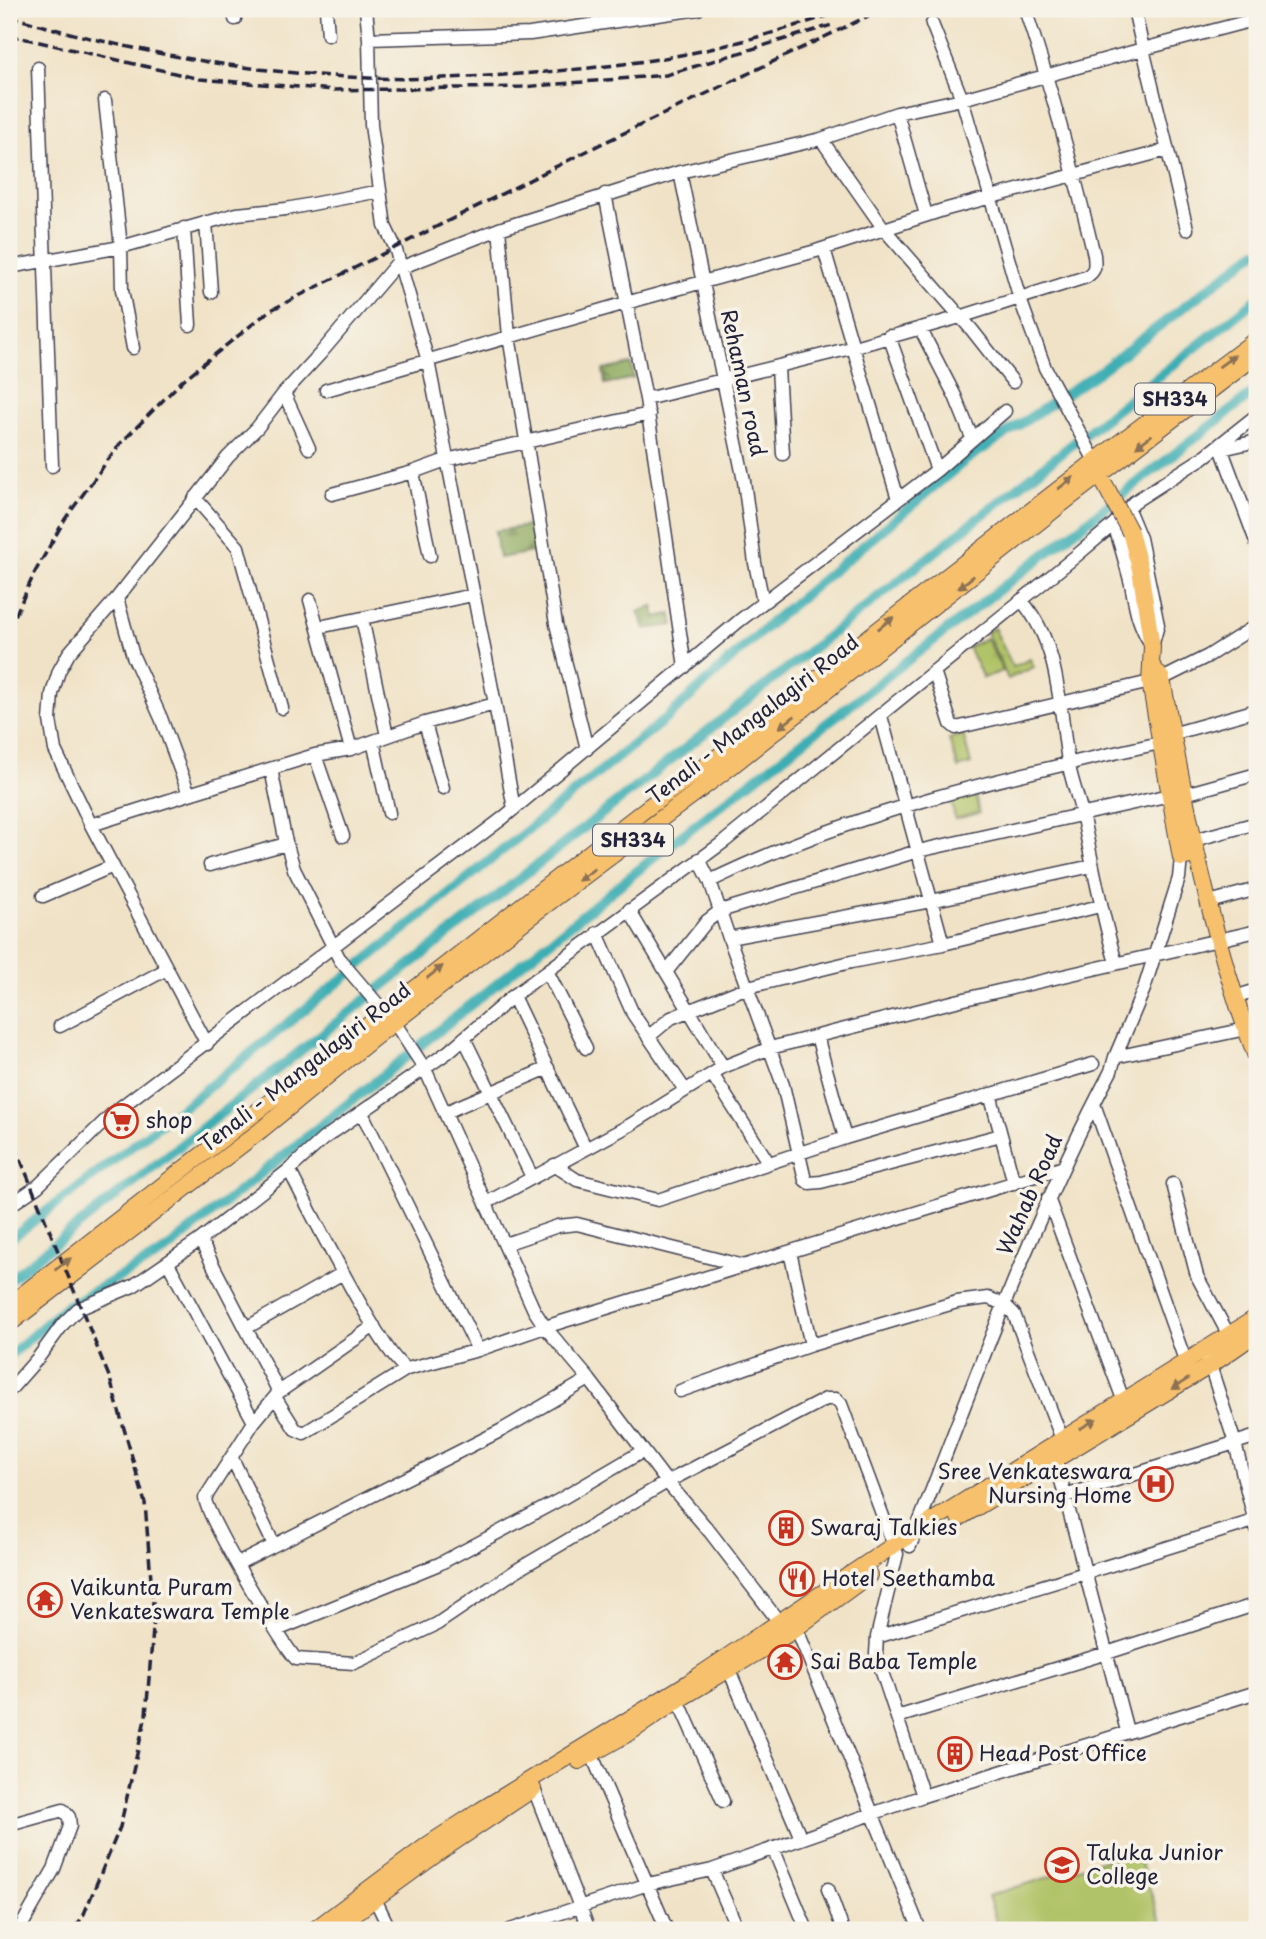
<svg xmlns="http://www.w3.org/2000/svg" width="1266" height="1939" font-family="'Playpen Sans',sans-serif">
  <style>
    .grass { fill: #b1c367; stroke: #6a7251; stroke-width: 2 }
    .forest { fill: url(#forest-firs); stroke: #57664c; stroke-width: 2 }
    .park { fill: url(#park-tufts); stroke: #6a7251; stroke-width: 2 }
    .lines { fill: none; stroke-linecap: round; stroke-linejoin: round }
    .canal { stroke: #3caeb4; stroke-width: 10 }
    .minor-casing { stroke: #413f50; stroke-width: 15 }
    .major-casing { stroke: #413f50; stroke-width: 18 }
    .minor { stroke: #fff; stroke-width: 12 }
    .major { stroke: #f7c06c; stroke-width: 16 }
    .rail { stroke: #22223b; stroke-width: 3.5; stroke-dasharray: 10 5; stroke-linecap: butt }
    .major-bridge-casing { stroke: #413f50; stroke-width: 18; stroke-linecap: butt }
    .major-bridge { stroke: #f7c06c; stroke-width: 16 }
    .oneway { fill: #8c7154 }
    .labels { text-anchor: middle; stroke-width: 7; stroke-linejoin: round; paint-order: stroke }
    .shield { fill: #f7f3e8; stroke: #62616f; stroke-width: 2 }
    .shield-label { font-size: 19px; font-weight: bold; fill: #22223b }
    .street-label { font-size: 21px; fill: #22223b; stroke: #f7f3e8 }
    .poi-label { font-size: 21px; fill: #22223b; stroke: #f7f3e8; text-anchor: start }
  </style>
  <defs>
    <pattern id="forest-firs" width="22" height="20" patternUnits="userSpaceOnUse" patternTransform="scale(1.75)"><rect width="22" height="20" fill="#8ca95c"/><path d="M5 1l3.5 6h-7zM16 11l3.5 6h-7z" fill="#72894d"/></pattern>
    <pattern id="park-tufts" width="24" height="20" patternUnits="userSpaceOnUse" patternTransform="scale(1.75)"><rect width="24" height="20" fill="#b1c367"/><path d="M3 7l-1-3M5 7V3M7 7l1-3M15 17l-1-3M17 17v-4M19 17l1-3" fill="none" stroke="#98a75a"/></pattern>
  </defs>
  <rect width="100%" height="100%" fill="#f7f3e8"/>
  <filter id="ink" filterUnits="userSpaceOnUse"><feTurbulence type="fractalNoise" baseFrequency=".0143" numOctaves="2"/><feDisplacementMap in="SourceGraphic" scale="14" xChannelSelector="R" yChannelSelector="G"/><feConvolveMatrix kernelMatrix="1 2 1 2 8 2 1 2 1" color-interpolation-filters="sRGB"/></filter>
  <filter id="wash" filterUnits="userSpaceOnUse"><feTurbulence type="fractalNoise" baseFrequency=".00686" numOctaves="4" result="noise"/><feDisplacementMap in="SourceGraphic" scale="28" xChannelSelector="R" yChannelSelector="G"/><feGaussianBlur stdDeviation="1.57" result="paint"/><feColorMatrix in="noise" values="0 0 0 0 0 0 0 0 0 0 0 0 0 0 0 0 0 1.4 0 .05"/><feComposite in="paint" operator="in"/></filter>
  <g filter="url(#wash)">
    <rect width="100%" height="100%" fill="#f0e2c6"/>
    <path class="grass" d="M1136,1850L1164,1930H999L988,1896Z"/>
    <path class="forest" d="M631,364L634,378L605,384L603,370Z
      M534,525L538,551L499,558L495,531Z
      M653,606L656,617L671,614L674,625L645,629L638,612Z"/>
    <path class="park" d="M994,628L1013,667L1030,659L1034,667L1008,679L986,632Z
      M986,638L1003,671L983,678L968,647Z
      M963,734L971,764L958,768L949,739Z
      M975,794L979,813L955,819L951,801Z"/>
    <g class="lines">
      <path class="canal" d="M9,1240L200,1094L669,716L773,621L966,460L1099,372L1257,251
        M9,1280L1257,299
        M9,1356L65,1307L161,1254L672,843L1257,390"/>
    </g>
  </g>
  <g filter="url(#ink)">
    <g class="lines">
      <g class="minor-casing">
        <path id="minor" d="M234,9L235,19
          M326,9L328,35
          M366,9L369,39L371,125L385,226L395,247L428,361L495,704L425,723L351,749L315,755L189,794L161,718L133,656L117,598L228,457L257,428L284,393L320,354L398,262
          M369,39L530,34L698,9
          M38,68L52,466
          M105,100L121,247L122,290L133,348
          M897,113L926,215
          M821,139L884,229L972,330L1013,382
          M680,172L744,481L755,563L763,602
          M605,194L646,399L685,667
          M206,222L211,292
          M184,228L190,325
          M499,229L509,336L556,624L587,749
          M1187,229L1143,49L1257,19
          M824,249L898,499
          M9,267L121,247L237,214L286,209L380,191
          M400,268L499,229L680,172L821,139L897,113L962,99L932,24
          M920,328L955,396L972,438
          M889,336L937,470
          M778,368L783,454
          M326,390L626,303L816,251L943,210L1167,150
          M284,393L309,448
          M646,399L847,349L960,317L1086,277C1096,271 1095,266 1094,255C1074,172 1052,90 1025,9
          M1220,445L1257,544
          M1222,449L1257,441
          M1095,461L1045,368L1020,299L962,99L1143,49L1134,9
          M413,472L430,556
          M332,494L413,472L446,460L649,414
          M195,498L238,547L282,708
          M1128,509L1140,538L1158,625L1153,643
          M1114,524C1120,544 1126,564 1131,584C1136,609 1137,621 1150,643
          M117,598L69,653L59,671L52,694L50,720L55,750L91,825L207,1044
          M310,600L351,749
          M1021,600C1060,644 1059,706 1068,761C1071,780 1079,799 1083,818C1093,867 1102,915 1116,963
          M362,618L387,736
          M319,627L473,595
          M934,671L951,724L956,728L1150,682
          M1162,679L1208,656L1257,625
          M495,704L514,809
          M881,716L943,944
          M425,723L443,788
          M1172,734L1257,710
          M373,741L389,813
          M315,755L343,836
          M271,769L285,838L294,869L340,960L398,1028L425,1069L534,1310L545,1327L589,1379L667,1482L710,1532L783,1627
          M1185,794L1257,774
          M91,825L189,794
          M1194,840L1257,823
          M699,859L710,881L729,938L783,1085L805,1180L809,1183L821,1182L1001,1135
          M210,865L286,844
          M710,881C851,812 1008,776 1160,743
          M43,896L113,866
          M1209,902L1257,889
          M629,910L723,1067
          M597,933L633,1014L685,1090
          M729,938L931,901L1092,866
          M547,971L586,1048
          M666,972L707,921L720,911L918,851L1170,795
          M513,996L585,1147
          M1235,997L1257,990
          M60,1026L167,969
          M817,1036L845,1138
          M648,1037L671,1018L748,987L851,962L943,944L1100,906
          M464,1038L532,1177
          M1115,1057L1246,1029
          M712,1074L768,1162
          M990,1094L1014,1183
          M1094,1104L1186,1363
          M446,1112L548,1068
          M362,1113L478,1350
          M554,1165L577,1180L658,1200L845,1138L1093,1064
          M289,1170C306,1202 383,1358 407,1369L478,1350L545,1327L1061,1168
          M1173,1184L1197,1276L1233,1343
          M1048,1198L1124,1402
          M486,1203L630,1125L723,1067L770,1048L956,1001L1257,931
          M9,1206L38,1186L113,1113L503,818L739,621L937,470L1005,411
          M200,1240L279,1392
          M505,1244L558,1226L577,1224L744,1266
          M790,1252L811,1345
          M168,1263L254,1422
          M374,1326L279,1392L254,1422L205,1498C205,1514 282,1644 296,1659L354,1663L437,1624L517,1570L667,1482L826,1399H836L841,1404L897,1554L877,1637L876,1654L923,1796
          M246,1328L343,1273
          M1208,1359L1235,1443L1257,1530
          M9,1391L38,1358L63,1324L78,1309L133,1286L200,1240L289,1170L323,1139L448,1052L513,996L725,841L1076,556L1114,524L1134,502L1204,457L1257,415
          M680,1391L811,1345L957,1302L988,1298L1004,1304L1014,1314L1065,1447
          M275,1397L295,1429L304,1433L407,1369
          M1054,1454L1127,1731
          M232,1458L274,1545
          M1065,1496L1257,1436
          M910,1546C973,1386 1030,1223 1111,1071L1115,1057L1144,989L1179,878L1181,858
          M237,1564L502,1430L589,1379
          M796,1627L920,1930
          M277,1630L439,1564L561,1499L643,1451
          M877,1637L1257,1520
          M729,1670L801,1838
          M678,1700L723,1801
          M897,1717L1107,1653L1257,1604
          M591,1753L667,1930
          M534,1789L589,1930
          M9,1825L63,1810L69,1817L70,1826L54,1869L19,1930
          M773,1848L807,1930
          M712,1870L738,1930
          M828,1889L843,1930
          M375,1899L390,1930
          M510,1930L648,1884L712,1870L923,1796L1257,1692"/>
      </g>
      <g class="major-casing">
        <path id="major" d="M1130,532L1140,569L1152,647L1150,682L1181,858L1197,855
          M1152,666L1162,679C1186,807 1210,937 1257,1059
          M9,1305L647,808L766,722L847,654L1095,461L1257,339
          M9,1324L261,1130L370,1041L539,910L733,765L1064,502L1257,355
          M959,1518L1211,1365L1257,1333
          M579,1761L629,1733L678,1700L788,1634L869,1575
          M314,1930L429,1844L481,1810L688,1683L894,1545L1257,1317
          M332,1930L442,1850L533,1789"/>
      </g>
      <use href="#minor" class="minor"/>
      <use href="#major" class="major"/>
      <path class="rail" d="M9,16C125,51 247,73 368,78C423,80 478,77 533,73C597,68 663,61 727,45C768,35 808,22 849,9
        M9,35L200,79L335,90L522,87L666,75L832,25
        M9,629L35,572L65,519L119,445L183,380L269,311L599,145L883,9
        M9,1131L110,1379L145,1503L154,1617L146,1715L120,1827L84,1914L74,1930"/>
      <g class="major-bridge-casing">
        <path id="major-bridge" d="M1104,483L1130,532"/>
      </g>
      <use href="#major-bridge" class="major-bridge"/>
    </g>
    <defs><path id="oneway-solid" d="M-6-.8H1V-3.2L6.5 0L1 3.2V.8H-6Z" transform="scale(1.75)"/></defs>
    <g class="oneway">
      <use href="#oneway-solid" transform="translate(1227 361) rotate(-36)"/>
      <use href="#oneway-solid" transform="translate(1144 441) rotate(143)"/>
      <use href="#oneway-solid" transform="translate(1066 483) rotate(-38)"/>
      <use href="#oneway-solid" transform="translate(966 582) rotate(142)"/>
      <use href="#oneway-solid" transform="translate(886 623) rotate(-38)"/>
      <use href="#oneway-solid" transform="translate(787 722) rotate(142)"/>
      <use href="#oneway-solid" transform="translate(586 875) rotate(143)"/>
      <use href="#oneway-solid" transform="translate(435 972) rotate(-38)"/>
      <use href="#oneway-solid" transform="translate(63 1264) rotate(-37)"/>
      <use href="#oneway-solid" transform="translate(1180 1384) rotate(148)"/>
      <use href="#oneway-solid" transform="translate(1088 1424) rotate(-31)"/>
    </g>
  </g>
  <defs>
    <g id="supermarket-ring" transform="scale(1.75)"><circle r="9.5" fill="#f7f3e8" stroke="#c8321e" stroke-width="1.5"/><path d="M-6-5.5h2.5l.6 2H6L4.5 2H-2.5L-4.4-4H-6ZM-1.5 3.2a1.3 1.3 0 1 0 .1 0ZM3 3.2a1.3 1.3 0 1 0 .1 0Z" fill="#c8321e"/></g>
    <g id="hospital-ring" transform="scale(1.75)"><circle r="9.5" fill="#f7f3e8" stroke="#c8321e" stroke-width="1.5"/><path d="M-5-5h3v3.5h4V-5h3V5h-3V1.5h-4V5h-3Z" fill="#c8321e"/></g>
    <g id="building-ring" transform="scale(1.75)"><circle r="9.5" fill="#f7f3e8" stroke="#c8321e" stroke-width="1.5"/><path d="M-4-6H4V6H1V3H-1V6H-4ZM-2.5-4.3h1.7v1.8h-1.7ZM.8-4.3h1.7v1.8H.8ZM-2.5-1h1.7V.8h-1.7ZM.8-1h1.7V.8H.8Z" fill="#c8321e"/></g>
    <g id="restaurant-ring" transform="scale(1.75)"><circle r="9.5" fill="#f7f3e8" stroke="#c8321e" stroke-width="1.5"/><path d="M-5-6h1v4h1v-4h1v4h1v-4h1v5L-1.5 .5V6h-2V.5L-5-1ZM5-6V6H3V1.5H1.5Q1.5-4 5-6Z" fill="#c8321e"/></g>
    <g id="temple-ring" transform="scale(1.75)"><circle r="9.5" fill="#f7f3e8" stroke="#c8321e" stroke-width="1.5"/><path d="M0-6L5-2H3V0L6.5 2.5H4V6H1.5V3h-3V6H-4V2.5H-6.5L-3 0V-2H-5Z" fill="#c8321e"/></g>
    <g id="school-ring" transform="scale(1.75)"><circle r="9.5" fill="#f7f3e8" stroke="#c8321e" stroke-width="1.5"/><path d="M0-5L7-2L0 1L-7-2ZM-4 1L0 2.5L4 1V4Q0 6-4 4Z" fill="#c8321e"/></g>
  </defs>
  <g fill-rule="evenodd">
    <use href="#supermarket-ring" x="121" y="1121"/>
    <use href="#hospital-ring" x="1156" y="1484"/>
    <use href="#building-ring" x="786" y="1528"/>
    <use href="#restaurant-ring" x="797" y="1579"/>
    <use href="#temple-ring" x="45" y="1600"/>
    <use href="#temple-ring" x="785" y="1662"/>
    <use href="#building-ring" x="955" y="1754"/>
    <use href="#school-ring" x="1062" y="1865"/>
  </g>
  <g class="labels">
    <g class="shield">
      <rect x="1135" y="383.5" width="80" height="31" rx="5"/>
      <rect x="593" y="824.5" width="80" height="31" rx="5"/>
    </g>
    <g class="shield-label">
      <text x="1175" y="406">SH334</text>
      <text x="633" y="847">SH334</text>
    </g>
    <g class="street-label">
      <text transform="translate(743 383) rotate(78)" y="7">Rehaman road</text>
      <text transform="translate(753 720) rotate(-38)" y="7">Tenali - Mangalagiri Road</text>
      <text transform="translate(305 1068) rotate(-38)" y="7">Tenali - Mangalagiri Road</text>
      <text transform="translate(1030 1195) rotate(-66)" y="7">Wahab Road</text>
    </g>
    <g class="poi-label">
      <text x="146" y="1128">shop</text>
      <text x="1132" y="1479" text-anchor="end">Sree Venkateswara<tspan x="1132" dy="24">Nursing Home</tspan></text>
      <text x="810" y="1535">Swaraj Talkies</text>
      <text x="822" y="1586">Hotel Seethamba</text>
      <text x="70" y="1595">Vaikunta Puram<tspan x="70" dy="24">Venkateswara Temple</tspan></text>
      <text x="810" y="1669">Sai Baba Temple</text>
      <text x="979" y="1761">Head Post Office</text>
      <text x="1086" y="1860">Taluka Junior<tspan x="1086" dy="24">College</tspan></text>
    </g>
  </g>
  <rect width="1266" height="1939" fill="none" stroke="#f7f3e8" stroke-width="35"/>
</svg>
